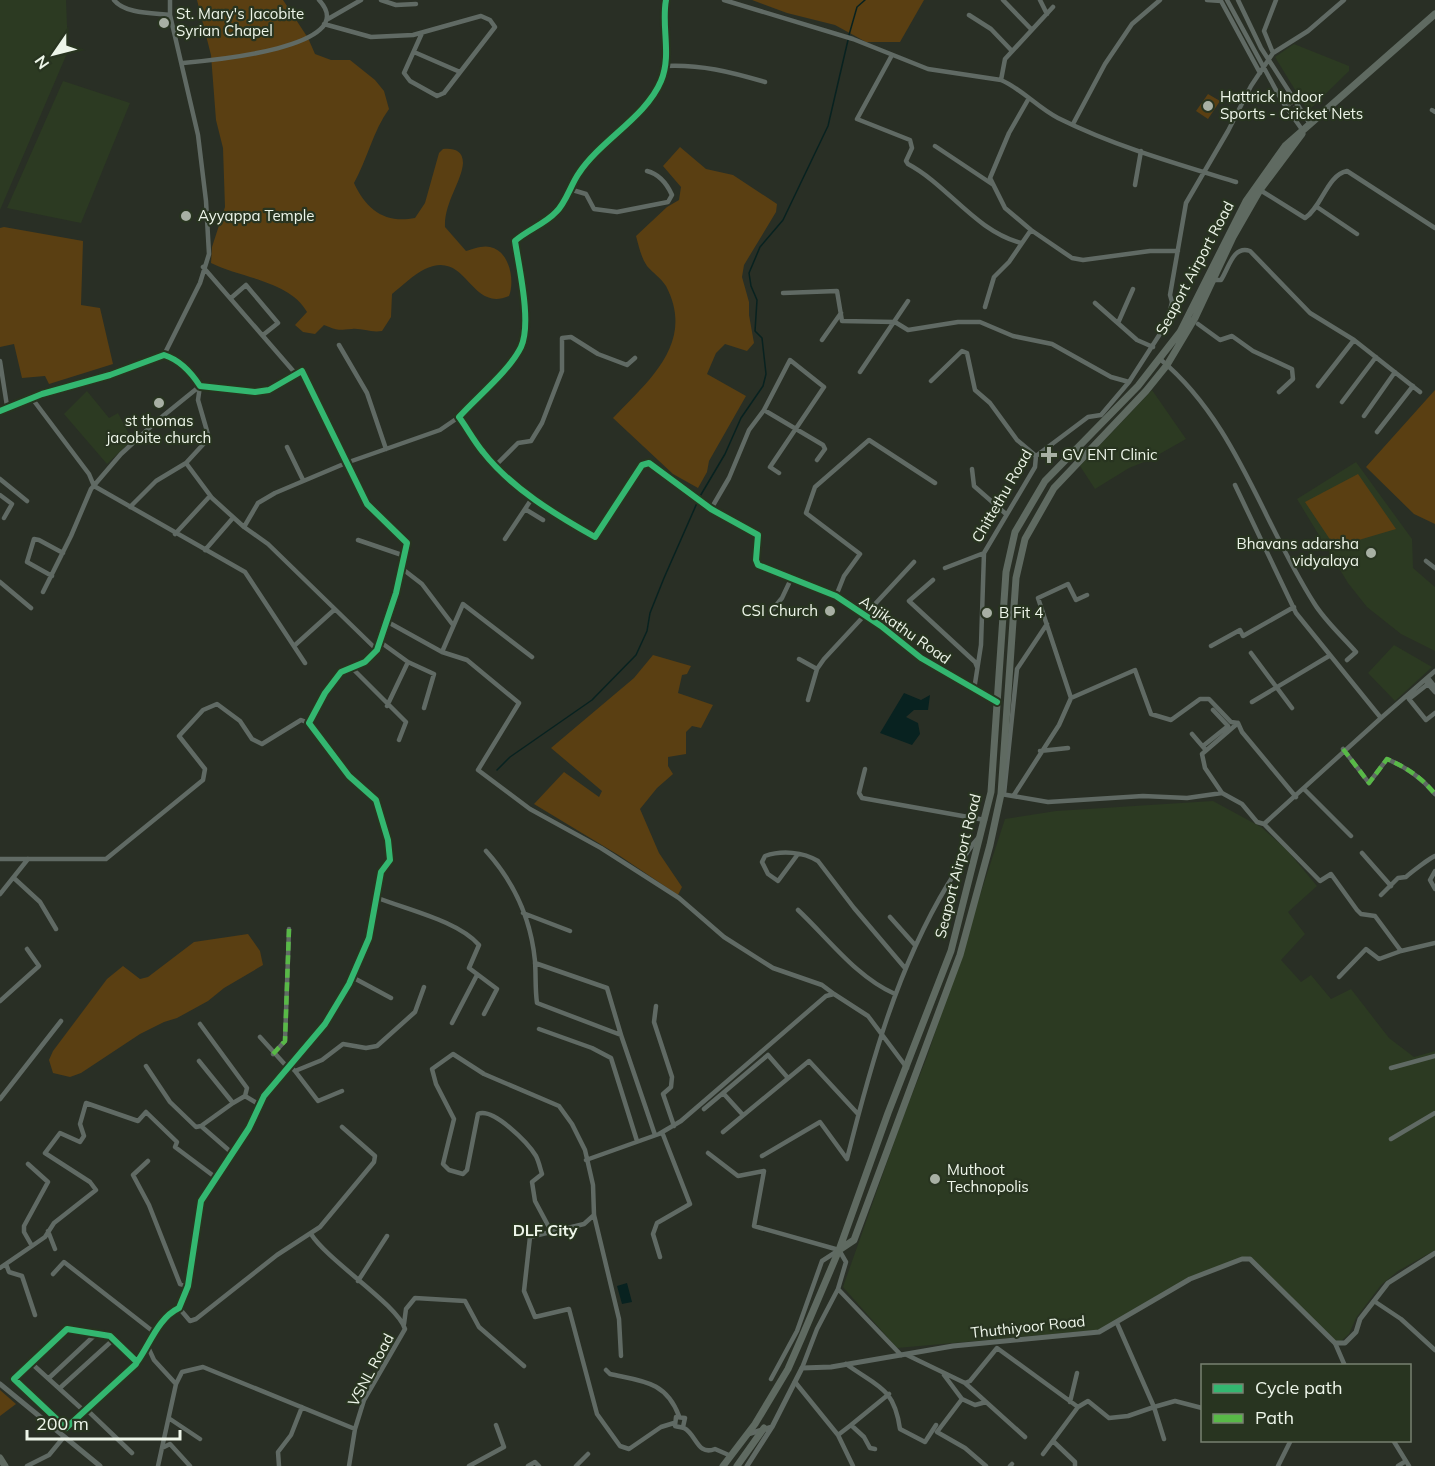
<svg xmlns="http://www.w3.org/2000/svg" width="1435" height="1466" viewBox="0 0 1435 1466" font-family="Mulish,sans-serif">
<rect width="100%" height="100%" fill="#292f25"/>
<path fill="#2c3a22" d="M0,0H66L68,51L0,210Z
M1294,44L1349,66V71L1308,111L1275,57Z
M63,81L130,103L81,223L7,208Z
M1152,390L1186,439L1149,460L1129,468L1095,489L1080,466Z
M87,391L109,418L118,413L132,440L107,464L64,414Z
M1356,462L1412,539L1413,568L1435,587V651L1401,634L1367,607L1348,583L1297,499Z
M1394,645L1432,667L1395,701L1368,673Z
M1213,801L1261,827L1286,849L1317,886L1288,912L1305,934L1281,960L1301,982L1311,975L1331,999L1351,989L1389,1038L1414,1057L1435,1051V1250L1398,1271L1381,1285L1356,1318L1349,1334L1341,1341H1335L1249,1256L1186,1279L1098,1330L897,1348L843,1287L903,1117L927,1057L1005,819L1056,811Z"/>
<path fill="#5a3f12" d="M197,0H283L308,38L315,54L331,60H350L375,80L384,91L389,109C373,131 367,160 354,183C366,210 386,224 415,218L425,203L439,153L443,149C453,148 463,150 463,163C462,181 444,203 445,227L466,251C472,249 483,245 490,247C510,251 515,281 509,296C469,313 468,249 425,269C414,274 402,286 392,294L391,317L382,331C371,333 362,328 352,329C337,330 339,331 324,325L315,334L303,332L295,325L307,312C290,281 241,278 211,263L212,247L225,207L223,148L216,120L211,55Z
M752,0H924L900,42H866L835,25L787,13Z
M1208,94L1220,101L1208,119L1196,111Z
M680,147L706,169L733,175L777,204L776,212L744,265L742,277L749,302V315L754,343L747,351L725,344L716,353L707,374L746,396L709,461L707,472L698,488L673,474L613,418C648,381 696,343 666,286C661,278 653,273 647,266C641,257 639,247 636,236L667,207L679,200L681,187L663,166Z
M4,227L83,241L81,305L100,308L113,364L49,384L45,376L22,378L14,344L0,347V228Z
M1435,390V524L1414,514L1366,467Z
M1358,474L1396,529L1335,547L1305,502Z
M653,655L691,666L687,674L682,675L678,693L713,705L701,728L692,726L686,732V754L668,757V766L673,774L657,788L640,809L659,853L682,887L678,895L620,856L534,804L564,772L599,797L602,791L551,748L634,678Z
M248,934L260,951L263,965L224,988L208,1001L177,1018L164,1022L140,1034L81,1073L70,1077L53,1073L49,1060L53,1051L107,979L123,966L140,979L148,977L194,942Z
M0,1390L16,1404L0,1416Z"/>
<path fill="#082220" d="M904,693L921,700L930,695L928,710H914L906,717L918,723L920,734L912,745L880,733Z
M627,1283L632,1302L622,1304L617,1286Z"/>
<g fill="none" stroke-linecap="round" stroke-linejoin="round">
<path stroke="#082220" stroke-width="1.5" d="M849,35L857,7L865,0
M699,498L725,454L741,418L763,386L766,374L762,338L755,331L757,300L751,286L749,273L760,247L783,220L828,126L848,40
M497,770L510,757L592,700L636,655L647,631L650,613L664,578L697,503"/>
<path stroke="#464d42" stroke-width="4.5" stroke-dasharray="4.5 2" stroke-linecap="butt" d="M1291,100L1295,106
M1287,103L1290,108"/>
<path stroke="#606a64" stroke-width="4.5" d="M114,0C125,14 154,13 170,15L198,135L206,201L209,254L200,283L164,355
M170,0V15
M381,0L396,5L416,4
M724,0L853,39L928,69L1001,80C1022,89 1038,108 1058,118C1114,146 1177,164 1236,182
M1003,0L1032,30
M1040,0L1047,14
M1207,0L1221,1L1260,73
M1227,0L1282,101L1303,131
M1238,0L1261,48L1310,124
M969,15L991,29L1012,51
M328,19L361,0
M324,24L371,37L413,35L481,16L490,20L495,27L444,93L437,96L410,81L404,73L422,33
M414,52L460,72
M1273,53L1264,31L1276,0
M892,55L857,119L910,140L912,148L906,161L908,164C949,186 974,230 1021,243
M182,63C205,61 364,48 319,0
M664,66C700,64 731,72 765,82
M1001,80L1005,59L1053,7
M1029,98L1009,133L990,178L1005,208L1031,230
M1432,110L1435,112
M1073,124L1105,64L1132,24L1160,0
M935,146L992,184
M1135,185L1141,151
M569,189L586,194L594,209L617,212L668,202L672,195C667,184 659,174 647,171
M1260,190L1305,218C1322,207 1327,175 1347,171L1435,228
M1317,207L1357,234
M203,267L295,373
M1211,280H1221C1229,268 1233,245 1250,251L1310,313L1354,340L1420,392
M783,293L837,291L842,321L895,322L908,330L958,322H980L1013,336L1052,344L1111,377L1129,382
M231,298L246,285L278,323L263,335
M1095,303L1137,340L1153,347
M985,307L994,277L1009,262L1031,230L1072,258L1083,260L1150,251H1178
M1118,323L1133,289
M1198,324L1220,340L1232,336L1253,351L1292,369L1293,379L1279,392
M822,340L841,313
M339,345L367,393L386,449
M1160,359C1236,422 1262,522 1314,603C1325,621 1342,636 1356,652L1347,660
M0,361L7,406
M860,372L908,301
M931,381L962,351L967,353L975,390L990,403L1017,440L1036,456
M200,386L198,400L209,438L186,463L212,498L244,527
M1318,386L1354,340
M31,397L89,474L94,486L245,572L305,663
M1342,402L1376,357
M764,410L790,360L824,387L770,467L779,473
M0,411L42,394L110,375L164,355C180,360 191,372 200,386L255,392L269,390L302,371L367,504L407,543L396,593L377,650L365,662L341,672L325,693L309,723L349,776L376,800L388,840L390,860L381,872L369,938L349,984L325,1024L264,1096L249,1128L201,1201L188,1286L179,1308C158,1318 150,1344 137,1362L136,1364L66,1428L14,1379L67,1329L110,1336L137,1362
M1364,416L1395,372
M1377,432L1413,386
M287,447L303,480
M495,466L518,443L531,441L542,423L562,371V338L571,337L598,354L627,365L635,358
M972,469L974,486L1006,514
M0,479L27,501
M1235,485L1296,613L1381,718L1435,671
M0,495L12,504L4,518
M130,507L156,481L186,463
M525,509L543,520
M711,509L729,478L749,430L764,410L823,445L825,449L817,460
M175,534L210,496
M505,539L533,497
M358,540L402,555
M205,550L232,519
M1426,561L1435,568
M400,567L422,584L453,625
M945,568L984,553
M52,576L27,562L34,539L39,540L63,553
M933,580L909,601L975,662L977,667
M0,582L31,608
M43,592L71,536L91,489L121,454L158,420L200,386
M836,596L844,576L860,554L806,513L815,487L869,440L935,483
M773,609L782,598L791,579
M386,621L442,652L467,660L519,703L478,770L530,809L601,848L679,898L724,937L773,968L822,985L834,994
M379,641L408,662L434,674L424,708
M294,646L334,610
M1211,646L1240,630L1243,636L1294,607
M377,650L268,544L244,527L258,503L275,493L346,463L440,430L459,417
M442,652L463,604L532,657
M1251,653L1292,708
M799,659L817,669
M352,668L406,722L399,740
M1428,678L1435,687
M1427,683L1435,692
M1428,684L1409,699L1426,720L1435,713
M974,690L981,645L984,553L1035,467L1036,456L1088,417L1101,415L1129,382L1167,323L1172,302L1170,295L1186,203L1228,131L1251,86L1273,53L1308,31L1344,0
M1071,698L1038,598L1068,584L1076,600L1087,595
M808,700L817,669L824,659L914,562
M1252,702L1329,656
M387,706L408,662
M1192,734L1204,748
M1203,746L1228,726L1213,710
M1343,749L1369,783L1387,759C1406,767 1422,778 1435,794
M1040,751L1068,748
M865,769L859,793L862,798L985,820
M1304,789L1351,836
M1222,793L1205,768L1202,754L1238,723
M1001,794L1048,802L1143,796L1187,798L1222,793L1242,804L1257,822L1264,824L1381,718
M1004,794L1017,669L1047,624
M1014,795L1059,725L1071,698L1135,670L1151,714L1171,720L1200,699H1209L1231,722L1238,723L1242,732L1296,797
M1264,824L1320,881L1331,874L1357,910L1361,914L1375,916L1401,951L1435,943
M486,851C514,882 531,919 535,961C536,975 535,989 537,1003L621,1035L655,1135
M1362,853L1391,886
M798,854L778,881L768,874L762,862L765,856C782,850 803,852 818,861L854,908L905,968
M0,859H106L203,780L205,769L179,736L203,710L217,704L240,721L252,739L262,744L301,720L309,723
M1435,871L1430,880L1435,889
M15,879L40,902L56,929
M0,894L28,859
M1381,895L1398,878L1406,877C1409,874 1431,857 1435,856
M378,898C408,910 458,921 479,945L469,968L497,989L484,1014
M798,910C828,938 856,977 895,994
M523,913L570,931
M890,917L915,945
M535,963L607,988L621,1035
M352,977L391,998
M1339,977L1366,949L1379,959L1401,951
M0,1001L39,966L27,949
M656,1006L654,1022L672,1077L671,1087L663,1094L674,1126
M452,1023L477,975
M200,1024L247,1088L245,1096
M539,1029L592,1048L611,1058L637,1141
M260,1037L289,1069
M273,1054L285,1041L289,929
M199,1061L233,1103L245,1096L260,1105
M146,1066L170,1102L196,1127L201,1126L232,1153
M290,1066L295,1071L322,1060L343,1044L366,1048L377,1046L415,1012L424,987
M1391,1068L1435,1056
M295,1071L318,1101L342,1091
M723,1093L768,1055L788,1078
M0,1099L61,1021
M704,1109L723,1093L743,1115
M201,1126L233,1103
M723,1132L809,1061L858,1114
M1391,1139L1435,1113
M708,1153L738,1176L764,1171L754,1226L839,1250
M762,1156L820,1122L847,1159C871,1064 897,968 948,884C958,869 966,851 978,838
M586,1160L659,1134L681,1121L826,996L834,994L868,1016L907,1068
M148,1161L133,1175L149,1205L180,1284L188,1286
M594,1215L584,1224L530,1237L524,1291L535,1317L569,1309L597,1414L620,1446L629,1449L661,1427L674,1423
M48,1231L55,1249
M551,1231L535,1201L532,1182L542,1174C540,1168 539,1162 536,1156C528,1143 493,1107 478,1114L467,1170L463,1174L449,1170L443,1164L454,1119L436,1084L432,1069L453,1054L484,1074L559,1106L572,1124L585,1150L593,1185L594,1215L619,1319L621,1356
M32,1246L45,1237L54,1223L96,1190L90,1182L45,1153L60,1133L80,1142L84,1136L80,1124L86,1103L138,1121L146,1112L177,1142L175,1147L215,1177
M660,1257L653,1234L657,1223L690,1204L662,1132
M6,1264L9,1272L22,1276L35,1315
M0,1268L32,1246L24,1232V1226L48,1182L28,1164
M53,1274L64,1262L155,1333
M358,1281L387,1236
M1374,1301L1401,1319L1435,1350
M179,1308L190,1321L196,1319L277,1255L320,1227L374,1162L375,1156L342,1127
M404,1324L406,1309L415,1298L465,1301L479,1327L524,1366
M1335,1343L1345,1366
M148,1347L154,1360L176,1384L158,1466
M907,1355L965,1383L970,1381L997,1348L1078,1407L1088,1401L1109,1418L1128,1416L1154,1407L1117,1323
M30,1362L83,1410
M846,1364C878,1387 894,1387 900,1429L925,1442L936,1425
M802,1368L817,1329L838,1289L901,1355
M606,1370L610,1374C642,1381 666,1381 679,1416
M944,1375L962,1399L937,1432L965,1448L986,1466
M49,1378L96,1334
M771,1379L797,1331L822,1261L839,1250L846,1262L838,1289
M795,1382L838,1435L853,1466
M965,1383L1025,1437
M176,1384L182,1372L203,1367L355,1429L364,1400L405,1329C398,1305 328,1261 311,1234
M61,1387L114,1339
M962,1399L975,1405L986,1402
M1070,1402L1077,1373
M86,1409L132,1453
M170,1419L200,1439
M851,1425L889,1394
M683,1427L685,1418L676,1417L675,1426C678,1427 681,1427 684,1428C697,1435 697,1456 715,1449L731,1456
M838,1435L851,1425L864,1437L870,1448L875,1449
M1164,1439L1154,1407L1175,1401L1202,1408
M1393,1440L1409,1466
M1053,1441L1075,1462V1466
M162,1448L170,1444L190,1466
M1043,1454L1078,1407
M27,1466L49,1455L63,1438
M279,1466L278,1452L291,1435L302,1407
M349,1466L355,1429
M469,1466L504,1447L496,1425
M528,1466L535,1462L539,1466
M576,1466L588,1454
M1010,1466L1012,1464
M1278,1466L1291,1440
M1398,1466L1406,1461"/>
<path stroke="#606a64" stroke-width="5" d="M666,0C661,26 672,55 661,81C646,117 601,140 579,173C571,184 566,203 556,212C545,224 527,230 515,241C519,268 532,323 521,347C510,370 477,397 459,417C467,428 474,441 483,452C511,488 556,515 595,537L642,465L649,463L711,509L758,535L756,560L758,565L836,596L881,626L921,658L997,702
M0,1384L100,1466
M748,1434L772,1427L802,1368L831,1367L953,1346L1099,1332L1190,1279L1242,1259H1250L1335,1343H1345L1356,1332L1360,1319L1388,1283L1435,1253
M747,1466L772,1427"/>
<path stroke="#5f6a61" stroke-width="7" d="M839,1250L854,1240L960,955L990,845L1001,794L1016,578L1025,539L1054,488L1146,391L1167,365L1195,318L1233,237L1260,190L1302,134
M0,1458L5,1466
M723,1466L755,1424L788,1369L802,1337L839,1250L888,1113L951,951L991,792L1006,572L1015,532L1045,481L1138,386L1180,332L1246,201L1285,146L1435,14
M737,1466L764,1428"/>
<path stroke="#58b947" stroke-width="4.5" stroke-dasharray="9 4.5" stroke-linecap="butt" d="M1343,749L1369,783L1387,759C1406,767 1422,778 1435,794
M273,1054L285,1041L289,929"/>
<g stroke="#283420" stroke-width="10">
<path id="cycleway" d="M666,0C661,26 672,55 661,81C646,117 601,140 579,173C571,184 566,203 556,212C545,224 527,230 515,241C519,268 532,323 521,347C510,370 477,397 459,417C467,428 474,441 483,452C511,488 556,515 595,537L642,465L649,463L711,509L758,535L756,560L758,565L836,596L881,626L921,658L997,702
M0,411L42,394L110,375L164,355C180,360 191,372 200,386L255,392L269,390L302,371L367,504L407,543L396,593L377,650L365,662L341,672L325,693L309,723L349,776L376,800L388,840L390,860L381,872L369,938L349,984L325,1024L264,1096L249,1128L201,1201L188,1286L179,1308C158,1318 150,1344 137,1362L136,1364L66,1428L14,1379L67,1329L110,1336L137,1362"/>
</g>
<use href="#cycleway" stroke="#33b770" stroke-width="6"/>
</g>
<g fill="#a8b0a4" stroke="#283420" stroke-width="2">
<circle cx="164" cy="23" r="6"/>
<circle cx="1208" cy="106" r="6"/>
<circle cx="186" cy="216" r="6"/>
<circle cx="159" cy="403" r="6"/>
<path d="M1046 446h6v6h6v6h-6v6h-6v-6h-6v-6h6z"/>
<circle cx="1371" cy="553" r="6"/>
<circle cx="830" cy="611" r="6"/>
<circle cx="987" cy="613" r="6"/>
<circle cx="935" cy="1179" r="6"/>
</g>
<g text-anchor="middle" stroke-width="4.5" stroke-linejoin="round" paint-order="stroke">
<g font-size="15" fill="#edf5e9" stroke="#283420" text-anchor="start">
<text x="176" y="19">St. Mary's Jacobite<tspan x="176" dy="17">Syrian Chapel</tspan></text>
<text x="1220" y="102">Hattrick Indoor<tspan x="1220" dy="17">Sports - Cricket Nets</tspan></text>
<text x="198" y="221">Ayyappa Temple</text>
<text x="159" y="426" text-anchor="middle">st thomas<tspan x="159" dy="17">jacobite church</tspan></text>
<text x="1062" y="460">GV ENT Clinic</text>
<text x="1359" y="549" text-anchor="end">Bhavans adarsha<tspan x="1359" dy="17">vidyalaya</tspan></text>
<text x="818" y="616" text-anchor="end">CSI Church</text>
<text x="999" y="618">B Fit 4</text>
<text x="947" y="1175">Muthoot<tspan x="947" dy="17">Technopolis</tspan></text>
</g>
<g font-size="15" fill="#edf5e9" stroke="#283420">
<text transform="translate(1195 268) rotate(-62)" y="5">Seaport Airport Road</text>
<text transform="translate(1002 496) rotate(-60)" y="5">Chittethu Road</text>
<text transform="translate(905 630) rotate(35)" y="5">Anjikathu Road</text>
<text transform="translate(958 866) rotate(-76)" y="5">Seaport Airport Road</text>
<text transform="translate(1028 1327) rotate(-6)" y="5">Thuthiyoor Road</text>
<text transform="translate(371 1370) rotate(-62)" y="5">VSNL Road</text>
</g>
<g font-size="16" font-weight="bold" fill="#edf5e9" stroke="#283420">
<text x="545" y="1236">DLF City</text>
</g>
</g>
<rect x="1201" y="1364" width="210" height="78" fill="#283420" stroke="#778170" stroke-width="1.5"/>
<rect x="1213" y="1384" width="30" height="9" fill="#33b770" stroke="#778170" stroke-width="1.5"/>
<text x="1255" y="1394" font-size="18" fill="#edf5e9">Cycle path</text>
<rect x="1213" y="1414" width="30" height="9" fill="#58b947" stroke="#778170" stroke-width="1.5"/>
<text x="1255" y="1424" font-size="18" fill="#edf5e9">Path</text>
<g transform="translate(54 54) rotate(235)" stroke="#283420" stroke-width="4.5" paint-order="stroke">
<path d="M0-4.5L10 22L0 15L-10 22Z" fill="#edf5e9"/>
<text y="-9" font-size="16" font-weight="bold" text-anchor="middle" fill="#edf5e9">N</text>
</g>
<path d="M27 1430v9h153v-9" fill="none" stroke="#edf5e9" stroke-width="3"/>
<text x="36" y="1430" font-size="18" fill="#edf5e9" stroke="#283420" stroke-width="4.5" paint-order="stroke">200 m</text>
</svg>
